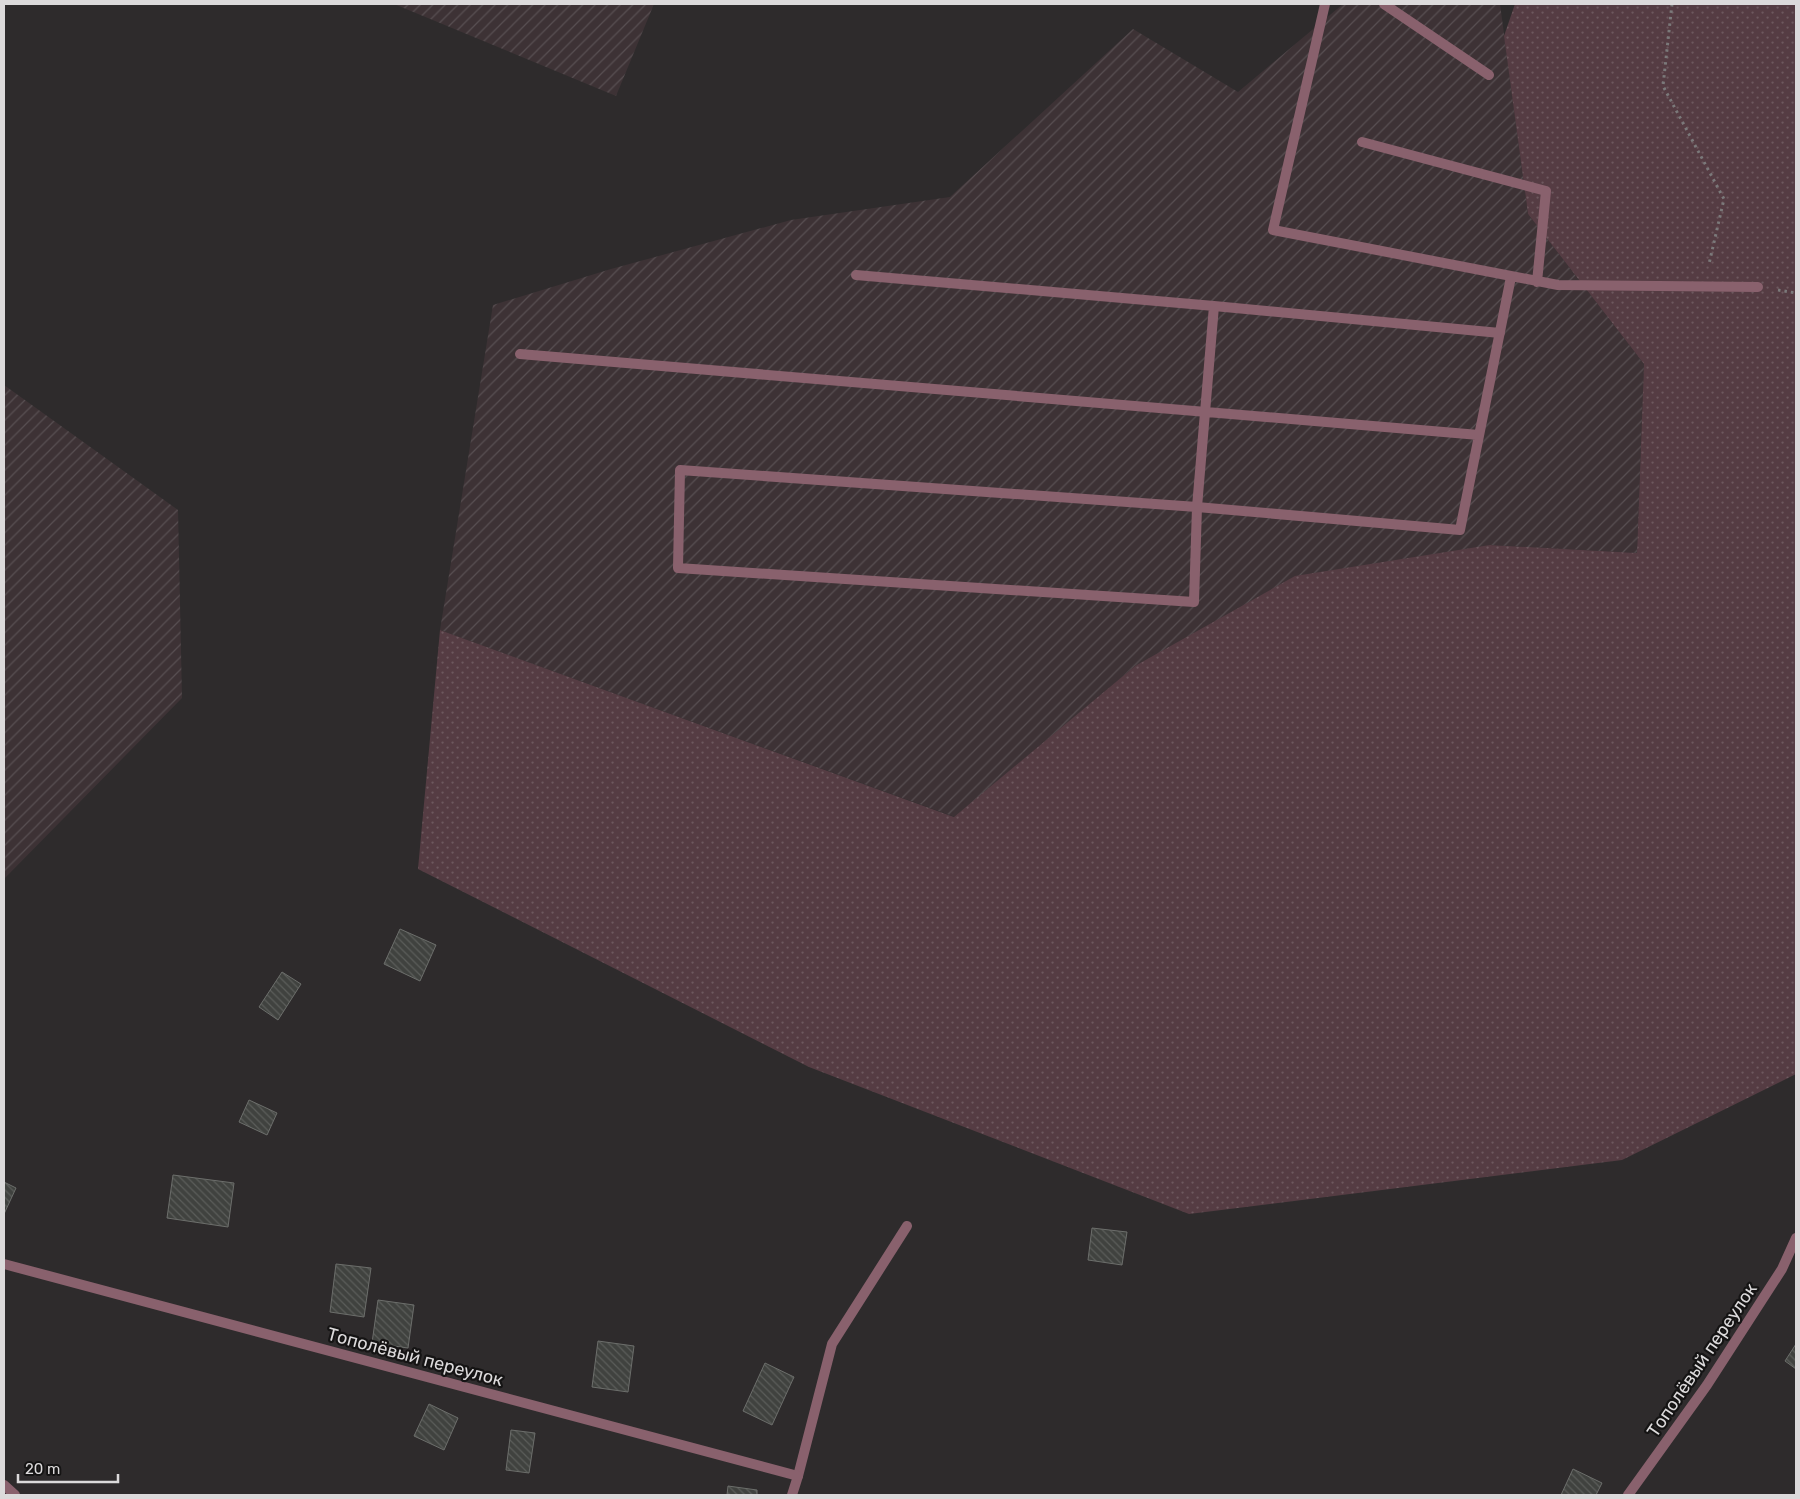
<svg xmlns="http://www.w3.org/2000/svg" width="1800" height="1499" viewBox="0 0 1800 1499" font-family="Rubik,sans-serif">
<defs>
<pattern id="industrial-furrows" width="10" height="10" patternUnits="userSpaceOnUse" patternTransform="scale(1.25)"><rect width="10" height="10" fill="#3d3235"/><path d="M-1 1l2-2M0 10L10 0M9 11l2-2" fill="none" stroke="#584f52"/></pattern>
<pattern id="grass-dots" width="8" height="8" patternUnits="userSpaceOnUse" patternTransform="scale(1.25)"><rect width="8" height="8" fill="#553c43"/><path d="M2 2h.1M6 6h.1" fill="none" stroke="#6d585e" stroke-width="1.8" stroke-linecap="round"/></pattern>
<pattern id="building-back-hatch" width="6" height="6" patternUnits="userSpaceOnUse" patternTransform="scale(1.25)"><rect width="6" height="6" fill="#40423f"/><path d="M-1 5l2 2M0 0l6 6M5-1l2 2" fill="none" stroke="#5b5d5a"/></pattern>
</defs>
<rect width="100%" height="100%" fill="#2e2b2c"/>
<path fill="url(#industrial-furrows)" d="M394,4H654L616,96Z
M1343,4H1500L1528,214L1644,364L1637,553L1490,545L1135,666L955,817L440,630L493,305L611,269L791,220L950,197L1133,29L1238,92Z
M4,385L178,510L182,698L4,879Z"/>
<path fill="url(#grass-dots)" d="M1515,4H1796V1074L1622,1160L1189,1214L809,1067L418,869L440,630L954,817L1135,666L1295,576L1490,545L1637,553L1644,364L1528,214L1504,36Z"/>
<path fill="url(#building-back-hatch)" stroke="#6c6e6b" d="M400,929L436,945L420,981L384,964Z
M282,972L301,984L278,1020L259,1007Z
M249,1100L277,1113L267,1135L239,1122Z
M173,1175L234,1183L228,1227L167,1218Z
M4,1182L16,1188L4,1214Z
M1092,1228L1127,1232L1122,1265L1088,1260Z
M336,1264L371,1268L364,1317L330,1312Z
M378,1300L414,1305L408,1348L372,1343Z
M598,1341L634,1346L628,1392L592,1387Z
M1796,1344V1369L1785,1361Z
M765,1363L794,1377L772,1425L743,1411Z
M429,1404L458,1418L444,1450L414,1436Z
M511,1430L535,1433L529,1473L506,1470Z
M1573,1469L1602,1483L1596,1495H1561Z
M728,1486L757,1490V1495H727Z"/>
<g fill="none" stroke-linecap="round" stroke-linejoin="round">
<path stroke="#7b797a" stroke-width="3" stroke-dasharray="2.5 4" stroke-linecap="butt" d="M1672,4L1663,86L1724,199L1709,264
M1778,290L1796,293"/>
<path stroke="#89616d" stroke-width="10" d="M1325,4L1273,230L1558,285L1758,287
M1384,4L1489,75
M1362,142L1546,191L1537,282
M856,275L1214,306L1197,507L1194,602L678,568L680,470L1197,507L1460,530L1511,277
M1214,306L1500,333
M520,354L1479,435
M798,1476L832,1344L907,1226"/>
<path stroke="#89616d" stroke-width="10" d="M4,1264L798,1476L792,1495
M4,1485L15,1495
M1628,1495L1707,1385L1782,1269L1796,1238"/>
</g>
<g text-anchor="middle" stroke-width="4.5" stroke-linejoin="round" paint-order="stroke">
<g font-size="18" fill="#dcdadb" stroke="#151414">
<text transform="translate(415 1357) rotate(15)" y="6">Тополёвый переулок</text>
<text transform="translate(1702 1360) rotate(-56)" y="6">Тополёвый переулок</text>
</g>
</g>
<rect width="1800" height="1499" fill="none" stroke="#dcdadb" stroke-width="10"/>
<path d="M18 1474v8h100v-8" fill="none" stroke="#dcdadb" stroke-width="2.5"/>
<text x="25" y="1474" font-size="15" fill="#dcdadb" stroke="#151414" stroke-width="4" paint-order="stroke">20 m</text>
</svg>
